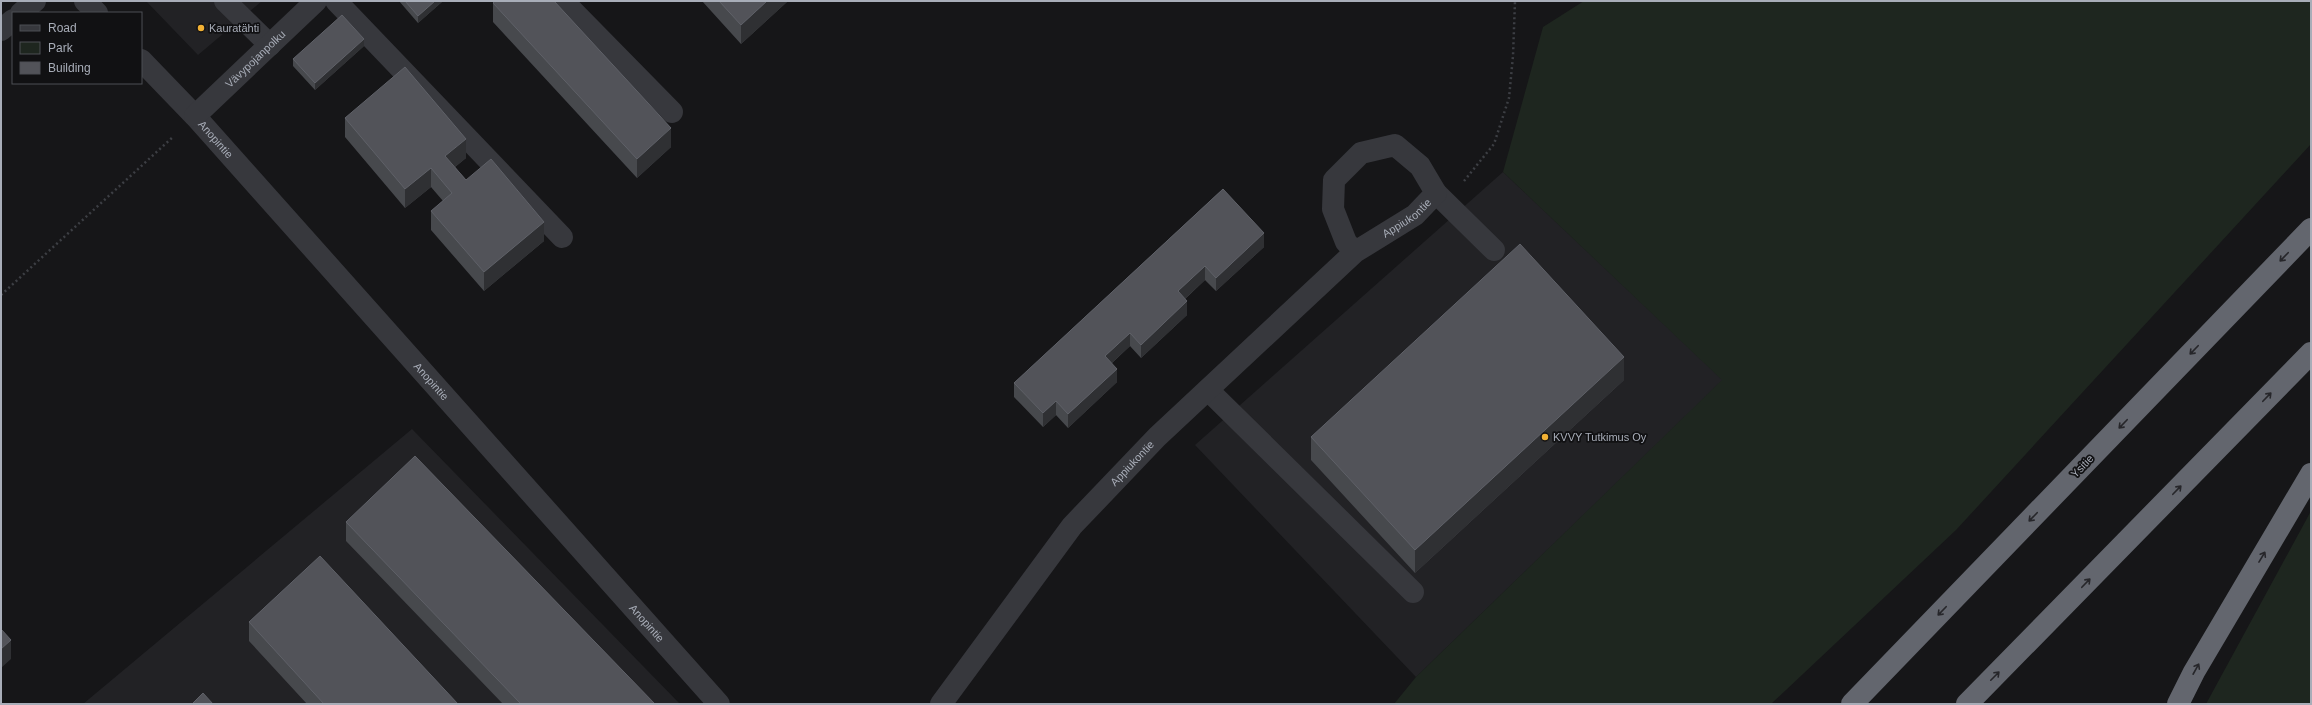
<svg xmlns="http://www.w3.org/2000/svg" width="2312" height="705" viewBox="0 0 2312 705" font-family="Helvetica,sans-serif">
<rect width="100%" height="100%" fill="#161618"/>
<path fill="#222225" d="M146,1H262L198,55Z
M1503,172L1723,380L1416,677L1195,445Z
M412,429L680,704H83Z"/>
<path fill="#1e261f" d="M1584,1H2311V144L1956,530L1771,704H1394L1416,677L1722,380L1503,172L1543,27Z
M2311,511V704H2206Z"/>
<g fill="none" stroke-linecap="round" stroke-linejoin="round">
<path stroke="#3d3f44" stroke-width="2.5" stroke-dasharray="2 3" stroke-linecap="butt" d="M1464,181L1494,144L1509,98L1513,56L1515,1
M1,295L174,136"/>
<g stroke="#37383d" stroke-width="22">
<path d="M85,1L97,13"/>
<path d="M225,1L270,45"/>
<path d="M336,1L562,237"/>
<path d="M563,1L672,112"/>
<path d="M21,13L35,1"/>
<path d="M1,30L13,20"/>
<path id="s1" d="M141,60L195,116L719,704"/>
<path id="s2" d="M195,116L316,1"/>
<path d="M1436,193L1494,250"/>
<path d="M1208,390L1413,592"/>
<path id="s3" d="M941,704L1072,526L1157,437L1355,252L1415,215L1436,193L1420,166L1395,145L1361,153L1334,180L1333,209L1346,242L1355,252"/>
</g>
<path stroke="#63666e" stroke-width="22" d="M1852,704L2311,229
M1967,704L2311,353
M2178,704L2194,672L2311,474"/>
</g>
<path fill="#47494d" d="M399,1H443L418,23Z
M702,1H788L741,44Z
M493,3L671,147L637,178L493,22Z
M364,46L315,90L293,66V59Z
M345,118L466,158L455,167L466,180L544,241L484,291L431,230V211L443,201L431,187L405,208L345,137Z
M1223,189L1264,247L1216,291L1205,280L1185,299L1187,315L1141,358L1130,346L1112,363L1117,382L1068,428L1056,415L1043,427L1014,397V383Z
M1624,380L1415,573L1311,460V437Z
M346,522L655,704H503L346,541Z
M249,622L458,704H307L249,641Z"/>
<path fill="#2f3033" d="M435,1H443L418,23V16Z
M767,1H788L741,44V25Z
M364,39V46L315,90V83Z
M671,128V147L637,178V159Z
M466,139V158L445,175V156Z
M431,168V187L405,208V189Z
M544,222V241L484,291V272Z
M1264,233V247L1216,291V278Z
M1205,266V280L1178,305V291Z
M1187,301V315L1141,358V345Z
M1130,333V346L1105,369V356Z
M1624,357V380L1415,573V550Z
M1117,369V382L1068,428V414Z
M1056,401V415L1043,427V413Z
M11,640V659L1,668V649Z"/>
<path fill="#525359" stroke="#5f6168" d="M405,1H435L418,16Z
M495,1H554L671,128L637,159L493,3Z
M719,1H767L741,25Z
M342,15L364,39L315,83L293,59Z
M405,67L466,139L445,156L466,180L491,159L544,222L484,272L431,211L452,193L431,168L405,189L345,118Z
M1223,189L1264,233L1216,278L1205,266L1178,291L1187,301L1141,345L1130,333L1105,356L1117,369L1068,414L1056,401L1043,413L1014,383Z
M1520,244L1624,357L1415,550L1311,437Z
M415,456L655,704H521L346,522Z
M320,556L458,704H324L249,622Z
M1,629L11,640L1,649Z
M203,693L213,704H192Z"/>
<defs><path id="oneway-shaft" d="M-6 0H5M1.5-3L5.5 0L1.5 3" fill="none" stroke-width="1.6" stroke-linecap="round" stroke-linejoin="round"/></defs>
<g stroke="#26262a">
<use href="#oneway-shaft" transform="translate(2284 257) rotate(134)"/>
<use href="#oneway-shaft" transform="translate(2194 350) rotate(134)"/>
<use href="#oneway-shaft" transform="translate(2267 397) rotate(-46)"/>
<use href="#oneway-shaft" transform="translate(2123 424) rotate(134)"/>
<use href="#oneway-shaft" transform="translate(2177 490) rotate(-46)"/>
<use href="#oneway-shaft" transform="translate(2033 517) rotate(134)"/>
<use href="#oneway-shaft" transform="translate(2262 557) rotate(-59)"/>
<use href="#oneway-shaft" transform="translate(2086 583) rotate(-46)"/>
<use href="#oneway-shaft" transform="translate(1942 611) rotate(134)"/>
<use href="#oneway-shaft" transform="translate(2196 669) rotate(-61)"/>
<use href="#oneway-shaft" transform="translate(1995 676) rotate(-45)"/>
</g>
<g fill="#f2b134" stroke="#111113" stroke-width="1.5">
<circle cx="201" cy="28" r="4"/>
<circle cx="1545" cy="437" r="4"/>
</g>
<g text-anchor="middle" stroke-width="3.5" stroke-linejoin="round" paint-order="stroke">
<g font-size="11" fill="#a8adb8" stroke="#111113" text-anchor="start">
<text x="209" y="32">Kauratähti</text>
<text x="1553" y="441">KVVY Tutkimus Oy</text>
</g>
<g font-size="11" fill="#a8adb8" stroke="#111113">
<text dy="4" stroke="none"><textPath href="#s2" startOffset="83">Vävypojanpolku</textPath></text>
<text dy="4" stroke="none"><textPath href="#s1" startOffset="109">Anopintie</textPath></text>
<text dy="4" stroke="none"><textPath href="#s3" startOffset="677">Appiukontie</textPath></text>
<text dy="4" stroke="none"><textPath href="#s1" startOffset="433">Anopintie</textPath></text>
<text dy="4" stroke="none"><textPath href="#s3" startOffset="308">Appiukontie</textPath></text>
<text transform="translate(2082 466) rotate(-46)" y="4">Ysitie</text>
<text dy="4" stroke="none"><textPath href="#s1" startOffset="757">Anopintie</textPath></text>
</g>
</g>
<rect width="2312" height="705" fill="none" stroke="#a8adb8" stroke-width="4"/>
<rect x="12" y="12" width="130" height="72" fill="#111113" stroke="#4d4f55"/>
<rect x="20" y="25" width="20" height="6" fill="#37383d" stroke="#4d4f55"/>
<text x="48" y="32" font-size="12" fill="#a8adb8">Road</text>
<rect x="20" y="42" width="20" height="12" fill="#1e261f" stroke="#4d4f55"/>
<text x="48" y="52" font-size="12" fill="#a8adb8">Park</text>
<rect x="20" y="62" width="20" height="12" fill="#525359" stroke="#4d4f55"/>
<text x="48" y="72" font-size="12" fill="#a8adb8">Building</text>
</svg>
